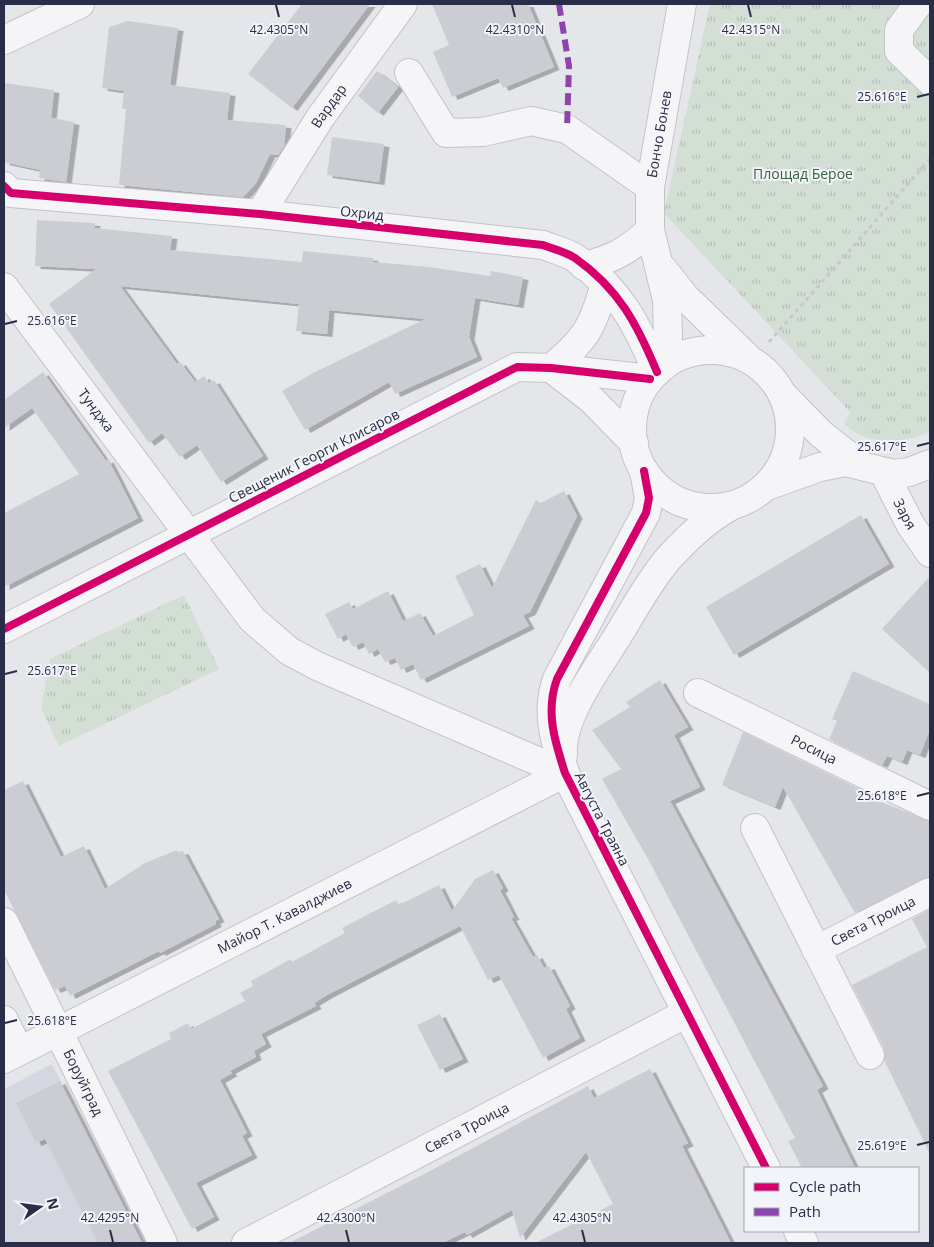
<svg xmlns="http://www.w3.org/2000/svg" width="934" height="1247" viewBox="0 0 934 1247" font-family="'Open Sans',sans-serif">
<defs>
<pattern id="grass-tufts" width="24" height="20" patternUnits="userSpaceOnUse" patternTransform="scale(1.25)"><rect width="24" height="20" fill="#d3ded5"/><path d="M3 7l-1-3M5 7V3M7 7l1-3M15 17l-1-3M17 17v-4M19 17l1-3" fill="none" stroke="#b5bfb8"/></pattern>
<filter id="shadow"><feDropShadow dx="5.5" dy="3" stdDeviation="0" flood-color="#0004"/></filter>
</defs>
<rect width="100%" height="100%" fill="#e5e6ea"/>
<path fill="#d5d7e0" d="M52,1064L142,1243H4V1089Z"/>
<path fill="url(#grass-tufts)" d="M710,4H930V431C912,442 884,443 864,437C857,435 850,428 844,424L850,412L664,213Z
M184,595L219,669L59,746L41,708L50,659Z"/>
<path fill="#cccdd3" filter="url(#shadow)" d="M302,4H370L292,108L248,74Z
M432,4H528L554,67L503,88L498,78L452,97L433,52L449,45Z
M128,21L178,28L170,85L230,93L227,120L286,125L284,146L278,155L270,154L256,183L243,197L119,185L126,109H122L124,91L102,88L109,27Z
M377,71L398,87L378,113L358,96Z
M4,83L54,90L51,118L74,122L66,182L39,178L40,170L4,162Z
M332,137L384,144L379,182L327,175Z
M37,220L95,223V228L172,236L170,250L302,262L303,251L373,258V262L429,267L490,276L491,271L523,277L518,305L475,298L469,337L477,357L395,394L389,382L305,430L282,391L315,372L425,319L329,310L327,334L296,331L299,304L120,286L177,364L180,362L195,382L204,376L209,383L214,380L263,456L221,482L197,445L180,457L162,433L149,443L49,304L96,269L35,266Z
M43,372L106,461L108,459L138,518L4,587V513L79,474L32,408L4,428V400Z
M564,491L577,516L530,612L523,615L529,626L421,680L413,664L401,670L395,658L385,662L378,649L369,654L363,642L353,647L346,634L338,639L325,614L349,602L353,609L388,591L403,621L420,613L433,636L474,615L455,576L480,564L492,588L536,500L541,503Z
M861,515L889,564L734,655L706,607Z
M930,576V673L882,629Z
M853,671L930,704V729L920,755L907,750L902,762L887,756L882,765L829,739L837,721L832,719Z
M660,680L688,727L674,735L700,787L670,801L823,1086L817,1090L855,1168H802L788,1141L795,1138L648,859L602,779L621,769L592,730L630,707L626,702Z
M743,732L869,794L868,797L930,821V876L855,913L783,787L775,807L722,785Z
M23,781L61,857L84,846L105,889L145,863L177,850L178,852L183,851L219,919L215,921L216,924L160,953L159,951L70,996L65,986L55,990L4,890V790Z
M493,870L503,888L500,890L514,917L511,918L533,957L537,955L544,968L549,966L570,1006L566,1009L580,1038L543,1058L499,975L488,980L460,926L327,995L314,1003L316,1006L261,1034L266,1044L254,1051L256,1057L230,1071L232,1073L220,1080L247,1133L242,1136L252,1155L196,1183L214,1217L192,1229L108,1071L171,1039L169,1033L188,1023L191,1029L245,1001L240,993L253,986L251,981L291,959L292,962L345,933L342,928L396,900L399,905L439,885L452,911L475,879Z
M930,909V1154L884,1060V1048L852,985L927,947L912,919Z
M440,1014L463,1059L440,1070L417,1025Z
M650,1069L688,1143L682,1146L731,1243H535L613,1204L586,1152L520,1238L512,1210L467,1235L465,1232L442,1243H289L432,1170L588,1086L594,1098Z
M60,1081L142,1243H98L45,1139L36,1143L16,1103Z"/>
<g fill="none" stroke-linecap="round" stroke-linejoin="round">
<g stroke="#c2c3c8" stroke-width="30">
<g id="minor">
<path d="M918,4L899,30V51L930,81"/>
<path d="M4,40L80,4"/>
<path d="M409,73L446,133L483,132L531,121L567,129L650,187"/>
<path d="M4,186L11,193L260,214L543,245C553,249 566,252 575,258C619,289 637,324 657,372"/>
<path id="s1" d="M260,214L320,118L403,4"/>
<path d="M584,266C613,259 628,251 650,230"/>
<path d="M663,269L685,297L747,357"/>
<path id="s2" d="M4,287L252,619L289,651L317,666L565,773"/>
<circle cx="711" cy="429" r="79"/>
<path id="s3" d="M664,366L668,337L667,300L650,230V187L682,4"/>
<path d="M551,368C586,340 593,326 605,284"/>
<path d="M552,369L591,399L634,443"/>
<path d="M782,394L821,434L861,465"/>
<path d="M644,471L649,498L646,513L557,679C545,712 555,742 565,773L766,1168"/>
<path id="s4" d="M884,473L910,524L930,553"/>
<path d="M767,486L820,467L845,462L894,474L909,472L930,464"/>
<path d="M4,629L517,367L551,368L650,379"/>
<path id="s5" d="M698,693L930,806"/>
<path d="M563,755C560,715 602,663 622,629C636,606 650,580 668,559C686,539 707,519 731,506"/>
<path d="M755,828L870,1055"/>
<path id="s6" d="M4,922L163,1243"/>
<path id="s7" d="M816,950L930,892"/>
<path d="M4,1020L19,1051"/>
<path id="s8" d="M4,1059L565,773"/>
<path d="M798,1231L804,1243"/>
<path id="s9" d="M246,1243L687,1013"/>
</g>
</g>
<path stroke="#c6c7cd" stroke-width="3" stroke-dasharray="4 4" stroke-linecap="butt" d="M769,342L930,159"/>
<use href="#minor" stroke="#f5f5f7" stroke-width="28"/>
<path stroke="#8e44ad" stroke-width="6" stroke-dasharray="12 6" stroke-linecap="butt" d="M559,4L569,66L567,129"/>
<g stroke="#f3f4f9" stroke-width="11">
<path id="cycleway" d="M4,186L11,193L260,214L543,245C553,249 566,252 575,258C619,289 637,324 657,372
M644,471L649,498L646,513L557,679C545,712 555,742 565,773L766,1168
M4,629L517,367L551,368L650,379"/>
</g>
<use href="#cycleway" stroke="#d6006c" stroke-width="8"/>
</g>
<path fill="none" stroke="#292d47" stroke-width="2" d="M276,5L279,17M512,5L515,17M748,5L751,17M917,97L929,94M5,324L17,321M917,446L929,443M5,674L17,671M917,796L929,793M5,1023L17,1020M917,1145L929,1142M110,1230L113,1242M346,1230L349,1242M582,1230L585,1242"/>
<g text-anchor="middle" stroke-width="4" stroke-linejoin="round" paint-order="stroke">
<g font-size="14" fill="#292d47" stroke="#f3f4f9">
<text dy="5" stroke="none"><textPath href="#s1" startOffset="128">Вардар</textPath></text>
<text dy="5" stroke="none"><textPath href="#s3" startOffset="235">Бончо Бонев</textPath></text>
<text transform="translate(362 213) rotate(6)" y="5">Охрид</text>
<text dy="5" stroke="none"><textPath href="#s2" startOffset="154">Тунджа</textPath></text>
<text transform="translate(314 456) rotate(-27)" y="5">Свещеник Георги Клисаров</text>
<text dy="5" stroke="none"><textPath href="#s4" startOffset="46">Заря</textPath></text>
<text dy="5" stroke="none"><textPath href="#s5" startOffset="129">Росица</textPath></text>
<text transform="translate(602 819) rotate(63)" y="5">Августа Траяна</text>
<text dy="5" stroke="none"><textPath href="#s8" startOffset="315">Майор Т. Кавалджиев</textPath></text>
<text dy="5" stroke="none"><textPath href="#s7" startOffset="64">Света Троица</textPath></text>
<text dy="5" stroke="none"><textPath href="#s6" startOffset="179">Боруйград</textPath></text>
<text dy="5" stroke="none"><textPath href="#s9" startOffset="249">Света Троица</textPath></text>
</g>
<g font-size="14" fill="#356437" stroke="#f3f4f9">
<text x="803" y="179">Площад Берое</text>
</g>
</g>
<g font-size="12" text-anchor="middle" fill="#292d47" stroke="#f3f4f9" stroke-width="4" stroke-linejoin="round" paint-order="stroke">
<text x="751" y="34">42.4315°N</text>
<text x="279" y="34">42.4305°N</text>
<text x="515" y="34">42.4310°N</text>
<text x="882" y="101">25.616°E</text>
<text x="52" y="325">25.616°E</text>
<text x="882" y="451">25.617°E</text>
<text x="52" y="675">25.617°E</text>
<text x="882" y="800">25.618°E</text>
<text x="52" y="1025">25.618°E</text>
<text x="882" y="1150">25.619°E</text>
<text x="110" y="1222">42.4295°N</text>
<text x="346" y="1222">42.4300°N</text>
<text x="582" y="1222">42.4305°N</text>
</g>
<rect width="934" height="1247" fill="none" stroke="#292d47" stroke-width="10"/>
<rect x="744" y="1167" width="175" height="65" fill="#f3f4f9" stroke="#a2a4b2"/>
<rect x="754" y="1183" width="25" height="8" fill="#d6006c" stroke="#a2a4b2"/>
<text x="789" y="1192" font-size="15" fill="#292d47">Cycle path</text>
<rect x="754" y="1208" width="25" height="8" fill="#8e44ad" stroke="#a2a4b2"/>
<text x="789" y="1217" font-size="15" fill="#292d47">Path</text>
<g transform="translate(40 1207) rotate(76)" stroke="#f3f4f9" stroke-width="4" paint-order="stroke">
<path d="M0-4L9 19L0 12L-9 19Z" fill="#292d47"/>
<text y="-8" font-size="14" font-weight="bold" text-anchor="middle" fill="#292d47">N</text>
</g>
</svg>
